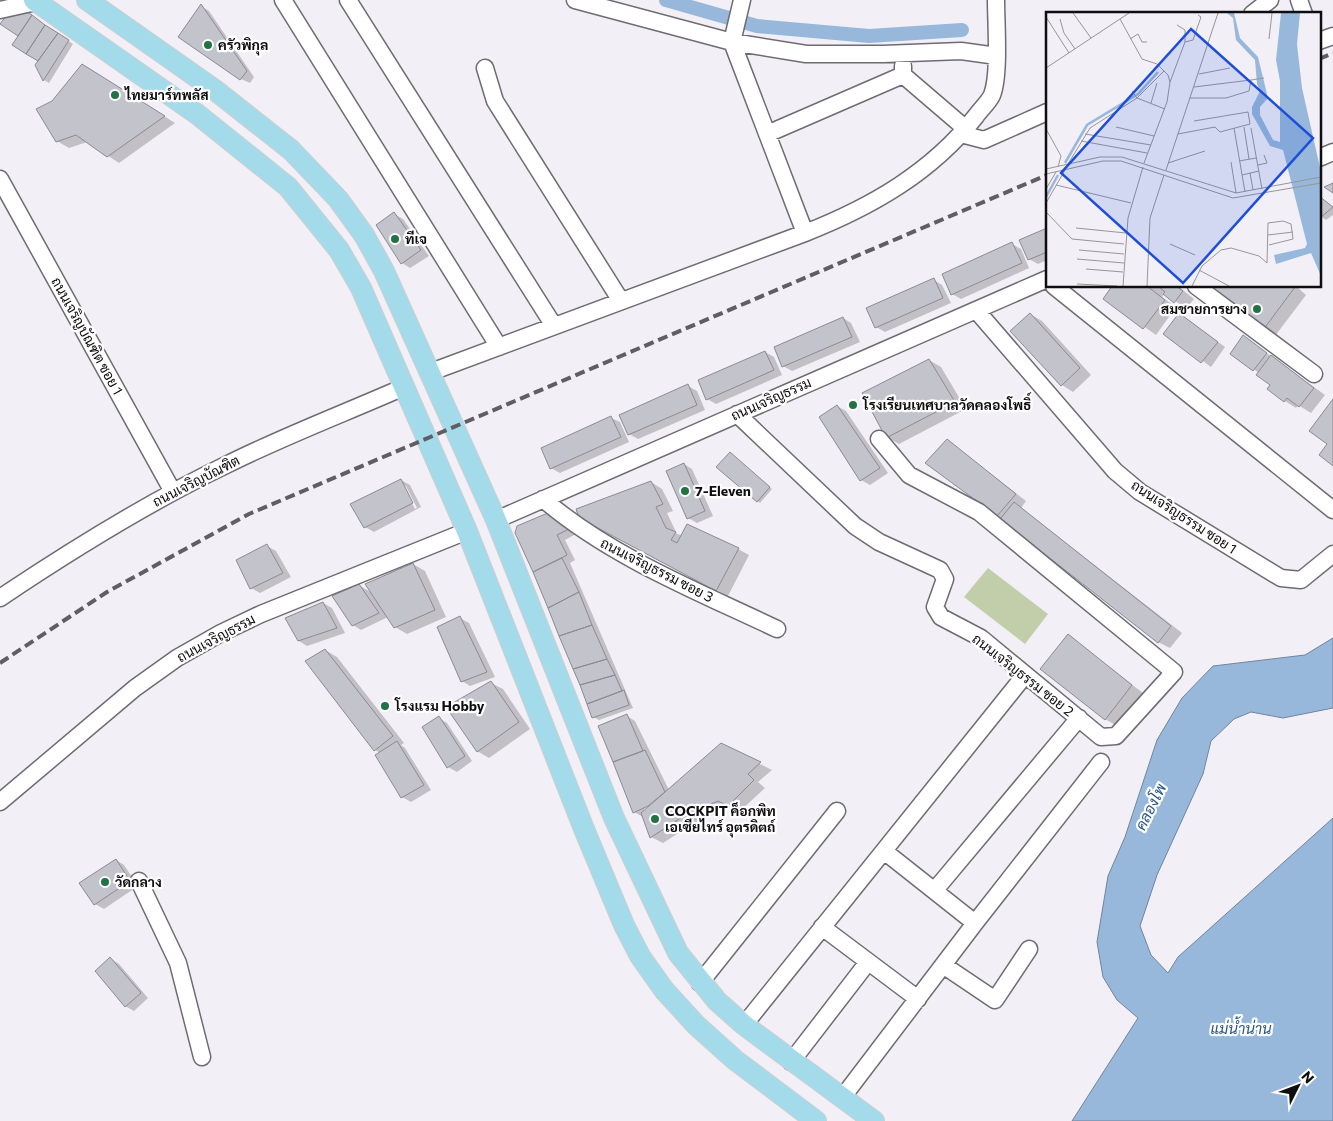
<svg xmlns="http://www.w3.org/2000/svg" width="1333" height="1121" viewBox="0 0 1333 1121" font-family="Commissioner,Sarabun,sans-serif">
<rect width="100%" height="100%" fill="#f3eff7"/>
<path fill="#c2ceaa" d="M988,568L1048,614L1025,644L964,597Z"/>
<path fill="#98b8db" stroke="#6f859e" d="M1333,638V708L1283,718L1251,712L1234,719L1211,741L1203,774L1157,875L1140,926L1151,955L1168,973L1178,957L1333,818V1121H1072L1138,1018L1117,1000L1103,977L1097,942L1108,876L1125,837L1157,740L1182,698L1213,666L1305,655Z"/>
<path fill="#0003" fill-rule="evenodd" d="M201,6L209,11L254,77L250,83L241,79Z
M21,9L73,44L49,83L44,80L37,65L40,61L19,36Z
M94,72L175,123L119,163L87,142L69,148L57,141L53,102Z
M1319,196L1333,207V215L1326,220L1319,215Z
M394,214L403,219L429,256L410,268L402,263Z
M1047,229V260L1038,264L1029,259Z
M1012,244L1021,249L1029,268L961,299L952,294Z
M934,280L942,285L951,303L885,332L876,327Z
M1114,286H1178L1194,299L1186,309L1165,293L1162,297L1176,307L1156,335L1105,299Z
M1207,286H1296L1306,295L1275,336Z
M1030,314L1042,321L1091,375L1073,392L1062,385Z
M1180,314L1225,347L1211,367L1165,333Z
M843,318L851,323L860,342L792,371L783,366Z
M1244,337L1325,395L1311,413L1298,405L1296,408L1285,401L1268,388L1271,384L1259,373L1232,354Z
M765,352L774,357L782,375L716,404L707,399Z
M929,360L941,367L966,409L899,444L887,437Z
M688,386L697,391L705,410L638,439L629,434Z
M837,406L846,411L888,473L870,485L861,480Z
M611,418L620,422L629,442L560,473L551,468Z
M947,440L1026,501L1021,508L1182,633L1170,648L1158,642L997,515Z
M732,455L772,489L760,503L718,467Z
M684,464L692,469L713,516L697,523L688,518Z
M401,480L410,485L421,507L374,532L365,527ZM403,486H406L417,508L415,509Z
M651,482L662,489L673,511L667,513L677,534L738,549L749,555L728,596L593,524Z
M550,514L578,533L565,540L575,560L570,563L633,708L599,720L593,717L517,533L518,527L523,524Z
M267,546L276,551L291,577L260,593L251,588Z
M413,564L425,571L446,617L407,634L395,627L388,617L361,630L353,625L359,585L372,593Z
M323,603L332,608L345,633L307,646L299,641Z
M460,618L469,623L495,677L470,686L462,681Z
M1068,636L1143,693L1117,726L1105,719Z
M325,650L337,657L404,743L401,745L405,748L431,790L411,802L402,797L380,753L375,750Z
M491,683L503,689L530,729L489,758L477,751Z
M627,716L635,721L669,790L721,745L772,770L758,782L765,788L740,811L730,807L694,823L663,843L651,837L643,817L634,812ZM656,798L657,800L645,811L644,809Z
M439,718L447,723L472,761L457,772L448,767Z
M116,860L124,865L138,886L104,909L95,904Z
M111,959L119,964L148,998L134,1011L125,1006Z"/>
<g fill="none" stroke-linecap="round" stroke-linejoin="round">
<path stroke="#98b8db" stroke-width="14" d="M666,0L757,26L869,36L962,30"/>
</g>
<path fill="#c3c3cc" stroke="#8c8b94" d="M15,4L32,15L18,36L0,24Z
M201,4L247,71L240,80L178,37Z
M32,15L45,25L26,54L12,45Z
M45,25L58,33L38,61L26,54Z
M58,33L69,40L43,81L35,65Z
M82,64L165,116L107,157L76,135L56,142L36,109L52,101Z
M1333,183V193L1324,187Z
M1319,196L1333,207L1320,218L1319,217Z
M394,212L421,250L401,264L376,225Z
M1047,228V252L1028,260L1019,240Z
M1012,242L1022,263L951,295L942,274Z
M934,278L943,298L875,328L866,308Z
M1112,286H1147L1165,300L1143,329L1103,299Z
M1158,286H1176L1183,291L1174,303L1163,294L1165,292Z
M1205,286H1294L1295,287L1263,330Z
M1030,313L1080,368L1061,386L1010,331Z
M1179,313L1218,342L1201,363L1163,334Z
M843,317L852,337L782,367L774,347Z
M1243,335L1267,353L1253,371L1230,354Z
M765,351L774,370L706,400L698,380Z
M1271,355L1314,388L1299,407L1287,398L1284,402L1267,389L1270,385L1256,375Z
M929,359L955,402L886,438L862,393Z
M688,384L697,405L628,435L619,415Z
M1333,399V466L1319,455L1327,444L1309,431Z
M837,405L880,468L860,481L819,417Z
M611,416L621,437L550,469L541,448Z
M947,439L1016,494L997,516L925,463Z
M730,452L770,487L757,502L716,467Z
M684,463L705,511L687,519L666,471Z
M401,479L413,503L364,528L350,504Z
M651,481L663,504L656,507L666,528L676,532L671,540L677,543L687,524L739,548L716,591L579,518L576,509Z
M1014,502L1171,626L1158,643L1000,519Z
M550,512L571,528L557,535L567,555L533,572L515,533L517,526Z
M267,544L283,573L250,589L236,560Z
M562,558L579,592L548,608L533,572Z
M413,563L435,610L394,628L365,584Z
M359,584L379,613L352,626L332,596Z
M579,592L592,625L559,636L548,608Z
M323,602L337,628L298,641L285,618Z
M460,616L487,672L461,682L437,627Z
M592,625L607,659L573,669L559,636Z
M1068,634L1132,685L1105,720L1040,669Z
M325,649L393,736L374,751L305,661Z
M607,659L615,675L580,685L573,669Z
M615,675L622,691L587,704L580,685Z
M491,681L519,722L477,752L446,707Z
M624,690L629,705L592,718L587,704Z
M627,714L643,751L613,762L598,726Z
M439,716L465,756L447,768L422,727Z
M397,741L424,785L401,798L375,755Z
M721,743L761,762L748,774L754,780L728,806L718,801L682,817L650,838L641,813Z
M645,750L665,792L648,806L633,813L613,762Z
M116,859L130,881L94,905L79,883Z
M110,957L141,993L125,1007L95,971Z"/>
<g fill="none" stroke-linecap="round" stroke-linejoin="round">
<g stroke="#6f6b73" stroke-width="19">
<path id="minor" d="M283,0L499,347
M348,0L554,326
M575,0L732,42L806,54H883L961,51L997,56
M742,0L732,42L805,233
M1299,0L1304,14
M0,10L36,2
M1252,14L1270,0
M1319,41L1333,36
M903,66V75L966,129
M485,68L495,101L621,301
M767,134L903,75
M961,134L984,140L1047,112
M1319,158L1333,152
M0,179L173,492
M1054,286L1333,510
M1196,286L1314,374
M976,310L1115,471L1140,492L1281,578L1301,580L1333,554
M431,372L805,233C871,207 931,173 976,116C980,110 989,102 992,95C1000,75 996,23 996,0
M737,414L855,526L879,542L940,570L945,579L935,607L941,617L981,638L1101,737L1116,736L1174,672L979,512L909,475L879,439
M543,499C611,557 697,591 777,629
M496,520L1047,279
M0,598C73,549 147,503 226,465C284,436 345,413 404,387
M0,802L135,688L177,658L221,633L261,614L467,531
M884,851L975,923
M139,881L178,963L202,1057
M935,890L1079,718
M822,927L918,999
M943,965L995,1000L1029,949
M700,983L837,811
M744,1025L1025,675
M791,1062L868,962
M842,1098L975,923L1101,762"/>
</g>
<g stroke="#cfcfcf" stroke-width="22">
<path id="major" d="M34,0L197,114L288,187L339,250L361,288L467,531L584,829L624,925L640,956L664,990L696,1025L735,1060L816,1121
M87,0L215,90L291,150L338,199L364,235L384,271L496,520L614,818L678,953L717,1001L744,1025L874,1121"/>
</g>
<use href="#minor" stroke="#fff" stroke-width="16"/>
<use href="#major" stroke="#a3dbeb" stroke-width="20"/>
<path stroke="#605e62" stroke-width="4" stroke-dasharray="10 5" stroke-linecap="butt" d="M1319,59L1333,53
M0,663L107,592L249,514L1047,175"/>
</g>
<g fill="#217344" stroke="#fefefe" stroke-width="2">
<circle cx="208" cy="45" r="5"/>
<circle cx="115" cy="95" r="5"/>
<circle cx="395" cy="239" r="5"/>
<circle cx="1257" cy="309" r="5"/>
<circle cx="853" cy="405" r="5"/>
<circle cx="685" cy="491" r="5"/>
<circle cx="385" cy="706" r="5"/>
<circle cx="655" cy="819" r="5"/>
<circle cx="105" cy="882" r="5"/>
</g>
<g text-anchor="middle" stroke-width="4.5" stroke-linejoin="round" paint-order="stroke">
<g font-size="14" font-weight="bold" fill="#0e0d0f" stroke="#fefefe" text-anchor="start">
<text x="218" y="50">ครัวพิกุล</text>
<text x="125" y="100">ไทยมาร์ทพลัส</text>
<text x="405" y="244">ทีเจ</text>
<text x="1247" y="314" text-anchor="end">สมชายการยาง</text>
<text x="863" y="410">โรงเรียนเทศบาลวัดคลองโพธิ์</text>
<text x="695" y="496">7-Eleven</text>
<text x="395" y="711">โรงแรม Hobby</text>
<text x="665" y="816">COCKPIT ค็อกพิท<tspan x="665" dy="16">เอเซียไทร์ อุตรดิตถ์</tspan></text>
<text x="115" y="887">วัดกลาง</text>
</g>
<g font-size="14" fill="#0e0d0f" stroke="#fefefe">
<text transform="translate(87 336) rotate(61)" y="5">ถนนเจริญบัณฑิต ซอย 1</text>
<text transform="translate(771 399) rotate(-24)" y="5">ถนนเจริญธรรม</text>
<text transform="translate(196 481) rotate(-27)" y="5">ถนนเจริญบัณฑิต</text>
<text transform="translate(1184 517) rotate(33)" y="5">ถนนเจริญธรรม ซอย 1</text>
<text transform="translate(657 570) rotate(27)" y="5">ถนนเจริญธรรม ซอย 3</text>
<text transform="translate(216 638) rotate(-28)" y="5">ถนนเจริญธรรม</text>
<text transform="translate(1023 675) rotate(38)" y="5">ถนนเจริญธรรม ซอย 2</text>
</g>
<g font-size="15" font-style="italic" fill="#295684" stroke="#fefefe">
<text transform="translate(1151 807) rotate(-63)" y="5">คลองโพ</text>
<text x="1241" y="1034">แม่น้ำน่าน</text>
</g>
</g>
<g transform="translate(1046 12)">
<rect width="275" height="275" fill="#f3eff7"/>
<path d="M181,1H188L194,26L212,45L222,86L214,95V103L227,128L234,130V69L230,48L235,1H254L251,32L256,76L275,160V264L265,241L230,252L228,243L259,236L261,232L237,138L224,134L206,102V95L214,79L211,72L209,48L190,28L187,6Z" fill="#98b8db"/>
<path fill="none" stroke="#98b8db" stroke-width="2.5" d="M19,151L41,113L92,82L112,60M0,185L12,163"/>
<path fill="none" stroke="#97959a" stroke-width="1" d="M27,1L45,26M0,5L23,41M14,7L18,21L29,37M74,7L96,47L111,52L122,63L124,70L121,90L98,151M84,27L92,22L96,30H101M223,27L226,1M139,30L147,28L155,5L152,3M0,56L83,1M153,62L184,56M124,70L139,30V18L131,13M148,75L205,68M86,79L91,86L119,97M144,86H180L203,79L205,68L218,66M105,91L111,71M70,115L108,124M198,115L203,147M188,116L199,180M205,116L216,177M0,117L15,144L12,155M39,122L105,133M132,122L169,115L174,120L204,112L202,100L148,109M35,129L101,141M193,149L210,146M185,150L190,181M122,151L159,139M22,152L44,116L91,86L118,59M212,153L221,151L218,143M0,157L54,145H76L190,181L275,165M120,158L172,1M204,161L207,178M0,162L57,149H75L187,186L275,171M196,163L213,159M10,173L85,191M0,177L10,160M0,191L19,158M0,200L26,227L78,232M30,216L80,221M222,223L247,220M124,232L149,243M33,238L78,242M31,247L78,251M40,257L77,260M153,258L183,274M31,272L71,274M77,274L82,206L97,155M101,274L104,206L118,163M146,274L156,254L175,238L185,236L213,244L221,251L222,211L237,209L245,212L247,227L223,233"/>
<path fill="#1d4ed8" fill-opacity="0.15" stroke="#1d4ed8" stroke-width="2.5" d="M145,17L267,126L137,271L15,161Z"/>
<rect width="275" height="275" fill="none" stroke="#0e0d0f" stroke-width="2.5"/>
</g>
<g transform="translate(1298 1086) rotate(48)" stroke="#fefefe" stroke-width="4" paint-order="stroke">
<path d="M0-4L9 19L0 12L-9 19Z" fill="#0e0d0f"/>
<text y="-8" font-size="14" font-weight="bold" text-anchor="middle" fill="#0e0d0f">N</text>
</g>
</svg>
